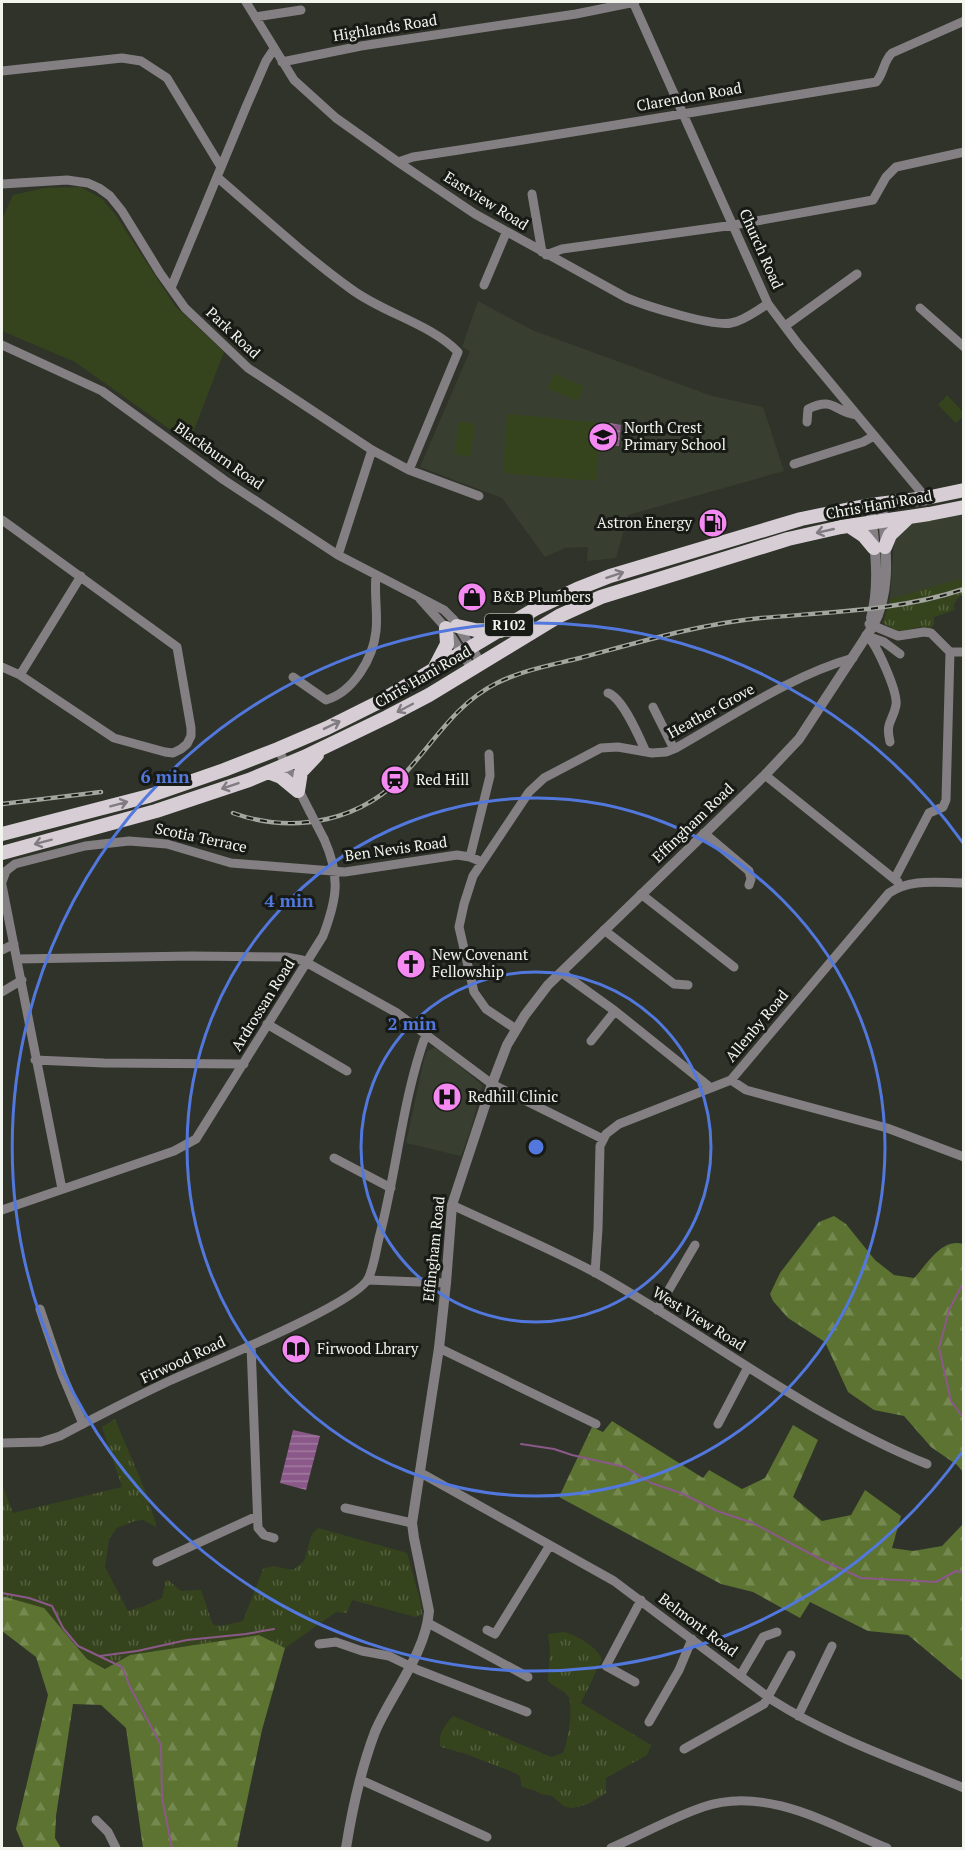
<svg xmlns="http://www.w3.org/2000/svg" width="965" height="1850" viewBox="0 0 965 1850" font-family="'PT Serif',serif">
<defs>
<pattern id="grass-tufts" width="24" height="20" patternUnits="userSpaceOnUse" patternTransform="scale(1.5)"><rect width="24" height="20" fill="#36441d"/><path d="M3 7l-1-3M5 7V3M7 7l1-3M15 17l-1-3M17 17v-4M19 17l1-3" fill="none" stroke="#54603e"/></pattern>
<pattern id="forest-firs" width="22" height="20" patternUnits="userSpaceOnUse" patternTransform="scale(1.5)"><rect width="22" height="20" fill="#5c7332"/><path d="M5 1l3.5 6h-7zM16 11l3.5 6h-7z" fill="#748850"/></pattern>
<pattern id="water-rules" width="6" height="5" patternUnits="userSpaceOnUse" patternTransform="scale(1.5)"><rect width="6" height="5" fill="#8b5989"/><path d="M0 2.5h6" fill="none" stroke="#a17aa0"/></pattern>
</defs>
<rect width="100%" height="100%" fill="#2f3329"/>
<path fill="#393f30" d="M478,301L532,330L712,396L763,407L784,471L628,515L616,558L587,561L588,547L565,548L545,557L502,498L420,467L470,351L462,347Z
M963,515V578L890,599L894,540L909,524Z
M434,1048L439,1049L482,1085L471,1129L461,1156L406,1143L424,1059L427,1051Z"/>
<path fill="url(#grass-tufts)" d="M963,578V593L957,599L953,606L955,610L934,617V625L930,628L919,627L898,632L883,623L890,599Z
M115,1419L144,1488L156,1524V1527L143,1520L135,1521L117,1528L109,1539L105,1567L128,1611L142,1607L162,1598L166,1580H168L181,1591L201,1590L213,1625L221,1626L243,1621L263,1569L273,1566L293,1570L304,1561L312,1534L318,1528L407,1553L421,1604L422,1614L416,1617L352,1600L347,1613L336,1612L285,1648L259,1635L130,1655L106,1669L87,1659L43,1608L2,1596V1484L13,1513L122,1487L102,1427Z
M564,1632C578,1636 596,1646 602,1659L581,1703L651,1745L647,1755L606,1778V1793L588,1804L573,1808L565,1807L552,1796L541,1794L533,1790L522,1787L520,1776L515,1773L466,1754L441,1747C436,1736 446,1724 453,1716L551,1757L563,1753C568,1743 574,1704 568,1696C563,1689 553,1687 548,1681L550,1650L548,1634Z"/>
<path fill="url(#forest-firs)" d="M834,1216L846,1224L875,1260L894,1275L914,1278C928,1264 941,1238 963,1244V1472L957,1465L931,1447L904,1416L874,1410L848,1392L825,1342L788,1318L773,1301L770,1294L780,1273L819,1222Z
M612,1421L703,1478L709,1470L742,1489L765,1478L793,1425L818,1440L793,1497L822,1521L851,1515L865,1490L901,1516L892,1548L913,1551L942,1546L963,1524V1681L908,1635L868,1631L810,1602L800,1618L753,1592L721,1584L559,1497L592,1427L603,1432Z
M2,1596L44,1608L87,1659L105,1669L130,1655L259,1635L285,1648L262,1730L237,1848H143L126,1728L101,1705L73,1704L56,1816L55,1838L61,1848H24L16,1829L48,1695L36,1657L2,1631Z"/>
<path fill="#36441d" d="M81,187L102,199L115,214L175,306L224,352L189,443L75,362L2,331V219L13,195L44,188Z
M554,374L584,386L578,401L548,389Z
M947,395L963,412V416L956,423L938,405Z
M507,414L601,423L596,481L503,473Z
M459,421L475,424L470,457L454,454Z"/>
<path fill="url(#water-rules)" d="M610,423L621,425L619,446L608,445Z
M293,1430L320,1436L306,1490L280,1483Z"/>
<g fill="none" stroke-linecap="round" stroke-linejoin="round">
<path stroke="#8b5989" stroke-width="2" d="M964,1281L949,1310L939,1348L951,1401L964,1419
M521,1444L554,1449L572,1455L625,1467L651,1483L681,1493L717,1511L753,1523L824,1561L861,1578L936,1582L956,1571L964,1573
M2,1593L29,1598L52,1606L63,1628L78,1646L122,1667L130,1687L161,1745L162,1798L172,1848
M100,1656L137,1651L187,1640L246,1634L274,1629"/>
<path stroke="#837f83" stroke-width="9" d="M246,2L294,80L336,118L398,162L475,214L627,298C646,306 714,327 731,323C744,321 757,310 768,304
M633,2L768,304L798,344L926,498
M255,17L301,10
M282,62L361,46L576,14L635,2
M2,71L122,58L141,61L167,78L221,167
M398,162L413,157C568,134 722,107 876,82C884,74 883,61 892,53L964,21
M217,177C261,215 304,255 351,289C383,313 431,324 458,352L409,470
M2,184L67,180L88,183L99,188L110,196L122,211L160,273L185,308L248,368L372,450L409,470L479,496
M532,194L542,252
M546,255L562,249L734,225L873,200L886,177L896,167L964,152
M484,285L506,233
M171,288L246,107L266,61L274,49
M920,308L964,347
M785,326L857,274
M2,345L102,391L224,480L338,555L444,610L454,620L481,663
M807,422L808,409C835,396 833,412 857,415
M794,464L863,442L874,436
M2,520L177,647L191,728V736L187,744L181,749L173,753L165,752L114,738L20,675L2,667
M338,555L372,450
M420,599L446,628L472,669
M869,624L898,636L924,632L931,633L950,652H964
M866,635C876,642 898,692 896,705C893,722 885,721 890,742
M870,637L884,642L900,654
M20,675L81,576
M293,677L326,700C353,692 373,659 376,631C378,613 374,595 376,575
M608,693C623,698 639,737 646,752
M653,707L674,749
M278,749L310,812
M765,775L898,882
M704,833L749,871L751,879L749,885
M470,857L490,776L489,754
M895,878L929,813L943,807L946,800L950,652
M2,882L6,871L15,864L85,846L129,841L167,844L231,863L345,872L457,855L470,857L482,862
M2,885L62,1189
M641,894L734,967
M604,930L674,984L688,985
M2,950L14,944
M17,959L192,956L286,957L302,960L397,1013L492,1084L603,1139
M565,975L615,1011L711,1088
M2,992L22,980
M267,1024L347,1071
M516,1029L486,1009L474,992L459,927L464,904L473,876L529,792L544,778L601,748L618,747L652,753L666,752L676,748C731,717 792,675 853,658
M591,1041L615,1011
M35,1060L104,1063L244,1064
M731,1080L746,1090L887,1128L964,1157
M334,1158L391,1188
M452,1205C499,1227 549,1248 596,1273C707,1335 808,1416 927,1464
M2,1210L174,1151L196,1139L323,936C337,899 341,877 324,839
M595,1273L598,1229L600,1146L606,1134L619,1124L731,1080L889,893C911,878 938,883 964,883
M368,1280L446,1283
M40,1309L62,1374L83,1424
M657,1310L695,1245
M251,1345L258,1528L264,1535L274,1538
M439,1348L596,1424
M718,1424L748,1367
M2,1443L41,1442L60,1436C94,1418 129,1400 165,1383C199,1367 359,1304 369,1277C374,1265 376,1251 379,1238C397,1171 402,1100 426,1034
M421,1473L614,1581L772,1700C832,1738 899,1761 964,1788
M345,1508L412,1523
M157,1562L257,1516
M428,1623L528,1677
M487,1630L495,1634L550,1545
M319,1644L336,1642L362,1651L389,1656L418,1670L527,1712
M740,1676L763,1637L777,1632
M635,1682L606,1666L641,1600
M798,1716L832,1646
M649,1722L679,1670L692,1639
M684,1749L764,1704L791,1655
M361,1780L487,1837
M96,1820L108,1832L116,1848
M611,1848C641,1835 671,1818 703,1807C765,1785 831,1825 887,1848"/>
<path stroke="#837f83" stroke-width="10" d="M870,505C874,542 881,582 871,618
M346,1848C352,1810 361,1769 375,1732C391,1694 426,1653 429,1611L414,1538L412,1523L439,1348L446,1283L452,1205L492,1084L507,1045L525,1015L548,985L765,775L799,739L873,626C893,588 885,544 882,504"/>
<path stroke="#d6cdd5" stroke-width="14" d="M849,526L864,536L874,548
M885,547L890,535L908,518
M457,626L475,630L500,631
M434,669L447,644L446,628
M268,772L281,777L298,791
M298,791L301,772L317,755
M2,834L149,796L224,770L278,749L327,728L379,702L535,609L577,589L610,576L801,519L870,505L926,498L964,490
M2,853L156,811L249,780L304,757L387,717L429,695L559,616L601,597L788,539L841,527L929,514L964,507"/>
<g stroke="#a3a69e" stroke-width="4.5">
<path id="rail" d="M2,804L101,792
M233,813C295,835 364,821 407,771C436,739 457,703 497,683C523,670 552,665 580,658C640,642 700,624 761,618C829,612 899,611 964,589"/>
</g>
<use href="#rail" stroke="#181a15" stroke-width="2" stroke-dasharray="7" stroke-linecap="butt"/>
<path stroke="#837f83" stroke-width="9" d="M310,812L324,839"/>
</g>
<defs><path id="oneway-shaft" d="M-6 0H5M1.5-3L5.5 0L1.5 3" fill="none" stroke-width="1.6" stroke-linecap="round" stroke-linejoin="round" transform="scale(1.5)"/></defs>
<g stroke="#807c7f">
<use href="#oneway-shaft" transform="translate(825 531) rotate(167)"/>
<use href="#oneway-shaft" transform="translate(615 575) rotate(-18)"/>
<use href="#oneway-shaft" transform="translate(405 708) rotate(152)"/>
<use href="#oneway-shaft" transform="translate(332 725) rotate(-26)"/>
<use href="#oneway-shaft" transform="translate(230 786) rotate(161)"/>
<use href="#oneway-shaft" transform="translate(119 804) rotate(-15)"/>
<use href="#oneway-shaft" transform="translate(43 842) rotate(165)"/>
</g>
<g fill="none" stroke="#5278de" stroke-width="3">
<circle cx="536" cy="1147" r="175"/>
<circle cx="536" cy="1147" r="349"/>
<path d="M963 1451A524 524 0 1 1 963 843"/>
</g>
<defs>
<g id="school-disc" transform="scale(1.5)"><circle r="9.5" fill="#f489f1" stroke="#181a15"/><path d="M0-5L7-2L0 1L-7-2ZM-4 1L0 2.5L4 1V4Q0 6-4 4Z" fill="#111"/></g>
<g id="fuel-disc" transform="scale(1.5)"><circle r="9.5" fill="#f489f1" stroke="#181a15"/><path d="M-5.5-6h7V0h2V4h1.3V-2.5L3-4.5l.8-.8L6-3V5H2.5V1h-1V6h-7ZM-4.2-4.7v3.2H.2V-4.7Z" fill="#111"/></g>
<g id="shop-disc" transform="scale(1.5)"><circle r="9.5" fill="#f489f1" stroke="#181a15"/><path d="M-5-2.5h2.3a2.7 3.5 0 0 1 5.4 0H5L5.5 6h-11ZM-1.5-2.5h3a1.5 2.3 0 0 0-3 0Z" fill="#111"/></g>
<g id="station-disc" transform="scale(1.5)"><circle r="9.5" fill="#f489f1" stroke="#181a15"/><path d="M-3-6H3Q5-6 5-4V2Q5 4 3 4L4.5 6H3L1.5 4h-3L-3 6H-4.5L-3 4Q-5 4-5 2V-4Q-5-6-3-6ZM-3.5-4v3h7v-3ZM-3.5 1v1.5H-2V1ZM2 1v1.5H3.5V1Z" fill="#111"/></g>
<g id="church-disc" transform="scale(1.5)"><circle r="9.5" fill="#f489f1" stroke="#181a15"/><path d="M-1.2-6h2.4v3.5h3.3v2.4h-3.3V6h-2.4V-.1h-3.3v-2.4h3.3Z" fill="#111"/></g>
<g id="hospital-disc" transform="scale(1.5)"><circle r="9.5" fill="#f489f1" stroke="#181a15"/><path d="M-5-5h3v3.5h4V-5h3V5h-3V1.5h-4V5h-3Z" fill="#111"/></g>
<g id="library-disc" transform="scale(1.5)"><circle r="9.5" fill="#f489f1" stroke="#181a15"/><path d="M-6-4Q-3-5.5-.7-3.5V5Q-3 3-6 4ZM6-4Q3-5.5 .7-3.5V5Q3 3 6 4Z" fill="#111"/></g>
</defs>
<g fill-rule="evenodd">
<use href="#school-disc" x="603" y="437"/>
<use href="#fuel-disc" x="713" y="523"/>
<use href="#shop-disc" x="472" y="597"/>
<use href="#station-disc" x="395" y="780"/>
<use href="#church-disc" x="411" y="964"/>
<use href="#hospital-disc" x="447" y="1097"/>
<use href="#library-disc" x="296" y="1349"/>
</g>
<g text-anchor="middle" stroke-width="6" stroke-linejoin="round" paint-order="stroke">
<rect fill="#181a15" stroke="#b1b3ad" stroke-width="1.5" x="485" y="614" width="48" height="22" rx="4.5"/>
<g font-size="14" font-weight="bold" fill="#f2f4ee">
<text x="509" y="630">R102</text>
</g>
<g font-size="15" fill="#f2f4ee" stroke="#181a15">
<text transform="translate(385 28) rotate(-9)" y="5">Highlands Road</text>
<text transform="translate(689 97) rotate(-10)" y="5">Clarendon Road</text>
<text transform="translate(486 201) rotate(32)" y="5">Eastview Road</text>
<text transform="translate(761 249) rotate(66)" y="5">Church Road</text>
<text transform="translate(233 333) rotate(43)" y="5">Park Road</text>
<text transform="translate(219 456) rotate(35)" y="5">Blackburn Road</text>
<text transform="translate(879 505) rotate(-10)" y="5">Chris Hani Road</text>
<text transform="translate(423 677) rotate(-30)" y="5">Chris Hani Road</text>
<text transform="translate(711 711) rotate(-29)" y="5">Heather Grove</text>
<text transform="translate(693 823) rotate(-44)" y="5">Effingham Road</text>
<text transform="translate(201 838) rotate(12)" y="5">Scotia Terrace</text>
<text transform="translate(396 849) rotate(-8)" y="5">Ben Nevis Road</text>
<text transform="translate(263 1005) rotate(-58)" y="5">Ardrossan Road</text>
<text transform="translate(757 1026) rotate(-50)" y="5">Allenby Road</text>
<text transform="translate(434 1249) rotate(-84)" y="5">Effingham Road</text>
<text transform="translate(699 1319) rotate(32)" y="5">West View Road</text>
<text transform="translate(183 1360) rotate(-25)" y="5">Firwood Road</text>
<text transform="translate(698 1625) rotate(37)" y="5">Belmont Road</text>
</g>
<g font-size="15" fill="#f2f4ee" stroke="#181a15" text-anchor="start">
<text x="624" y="433">North Crest<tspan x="624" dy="17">Primary School</tspan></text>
<text x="692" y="528" text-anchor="end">Astron Energy</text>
<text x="493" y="602">B&amp;B Plumbers</text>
<text x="416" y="785">Red Hill</text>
<text x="432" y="960">New Covenant<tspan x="432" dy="17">Fellowship</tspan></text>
<text x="468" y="1102">Redhill Clinic</text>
<text x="317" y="1354">Firwood Lbrary</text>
</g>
</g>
<circle cx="536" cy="1147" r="9" fill="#5278de" stroke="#181a15" stroke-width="3"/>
<g font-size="18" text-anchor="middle" font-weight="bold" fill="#5278de" stroke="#181a15" stroke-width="6" stroke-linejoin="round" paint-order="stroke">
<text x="165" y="783">6 min</text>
<text x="289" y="907">4 min</text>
<text x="412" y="1030">2 min</text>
</g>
<rect width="965" height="1850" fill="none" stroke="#f2f4ee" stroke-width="6"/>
</svg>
